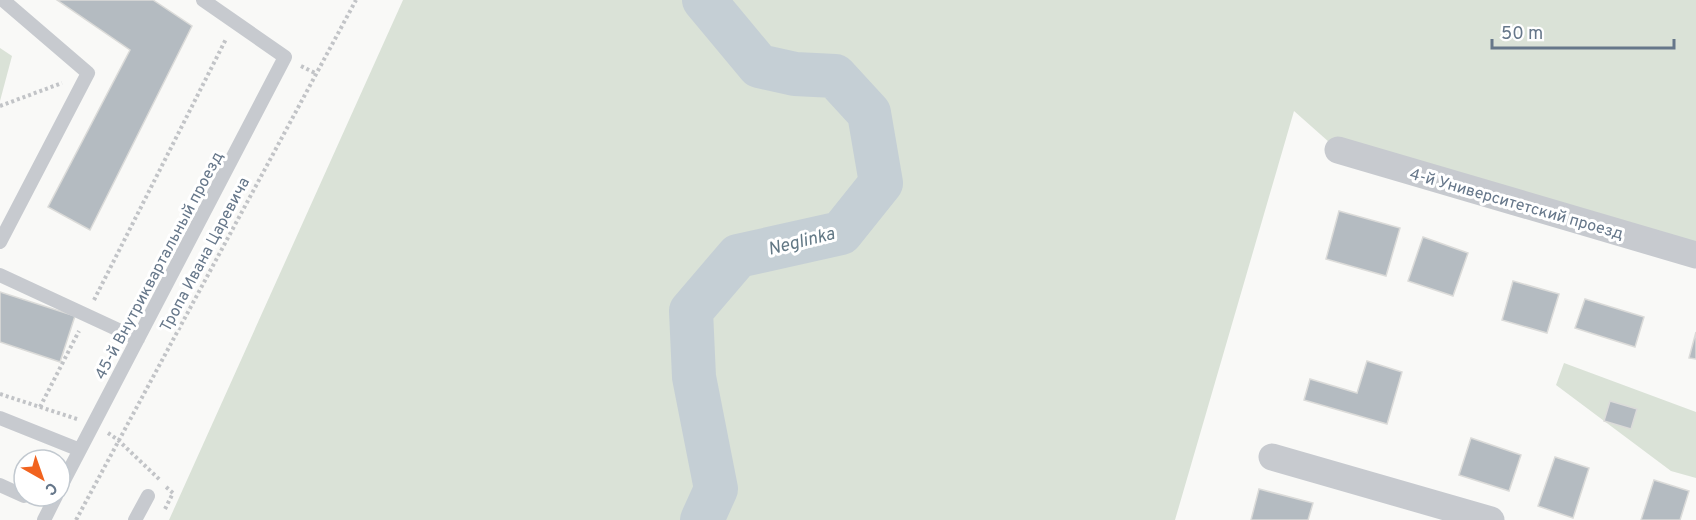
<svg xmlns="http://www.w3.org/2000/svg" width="1696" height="520" viewBox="0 0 1696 520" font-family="Overpass,sans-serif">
<rect width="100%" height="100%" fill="#f9f9f7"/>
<path fill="#dae2d7" d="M403,0H1696V255L1338,150L1294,111L1175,520H169Z
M0,48L12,56L0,101Z
M1564,363L1696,412V478L1671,471L1556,385Z"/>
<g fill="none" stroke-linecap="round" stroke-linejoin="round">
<path stroke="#c5cfd5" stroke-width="44" d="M702,520L716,489L694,377L691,311L738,256L841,233L881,183L869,113L835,76L795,74L759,66L704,0"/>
</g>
<path fill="#b4bbc1" stroke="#dbdbd9" stroke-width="1.5" d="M57,0H153L192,26L90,230L48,207L130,50Z
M1339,211L1400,228L1386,276L1326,259Z
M1423,237L1468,253L1453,296L1408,281Z
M1513,281L1559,294L1547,333L1502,320Z
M0,292L75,316L60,362L0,342Z
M1585,299L1644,317L1635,347L1575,328Z
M1696,332V359L1689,358Z
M1367,361L1402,372L1387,424L1304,400L1310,379L1357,393Z
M1610,401L1637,409L1631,429L1604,421Z
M1471,438L1521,455L1509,491L1459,475Z
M1555,457L1589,468L1573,518L1538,506Z
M1654,480L1689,491L1680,520H1641Z
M1259,489L1313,503L1308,520H1251Z"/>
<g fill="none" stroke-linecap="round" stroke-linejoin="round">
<path stroke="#c2c4c7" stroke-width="4" stroke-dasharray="3 3" stroke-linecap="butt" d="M301,66L315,73
M0,106L62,83
M94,300L226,39
M0,394L77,419
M40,407L79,331
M108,433L118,440L160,480
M165,509L173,493L165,486
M76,520L356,0"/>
<path stroke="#c7cacf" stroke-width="14" d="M0,242L88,73L3,0
M0,275L138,339
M0,418L80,450
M0,485L24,496
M60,488L285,57L203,0
M44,520L56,496
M135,520L148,496"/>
<path stroke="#c7cacf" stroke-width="27" d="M1338,150L1696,255
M1272,457L1491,520"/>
</g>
<g text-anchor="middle" stroke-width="6" stroke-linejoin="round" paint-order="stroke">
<g font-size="16" fill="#66778a" stroke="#fff">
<text transform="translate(1517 203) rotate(16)" y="6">4-й Университетский проезд</text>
<text transform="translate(204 254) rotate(-62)" y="6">Тропа Ивана Царевича</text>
<text transform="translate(158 265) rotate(-62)" y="6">45-й Внутриквартальный проезд</text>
</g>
<g font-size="18" font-style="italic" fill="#627885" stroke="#fff">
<text transform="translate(801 241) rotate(-14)" y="6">Neglinka</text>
</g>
</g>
<g transform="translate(42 478) rotate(140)"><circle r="28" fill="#ffffff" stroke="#c2c9d0" stroke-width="1.5"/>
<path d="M0-4.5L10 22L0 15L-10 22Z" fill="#f1631f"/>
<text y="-9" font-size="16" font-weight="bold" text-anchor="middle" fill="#66778a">С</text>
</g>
<path d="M1492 39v9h182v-9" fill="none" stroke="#66778a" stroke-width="3"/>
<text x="1501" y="39" font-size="18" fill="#66778a" stroke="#ffffff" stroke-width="4.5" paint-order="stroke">50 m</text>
</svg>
